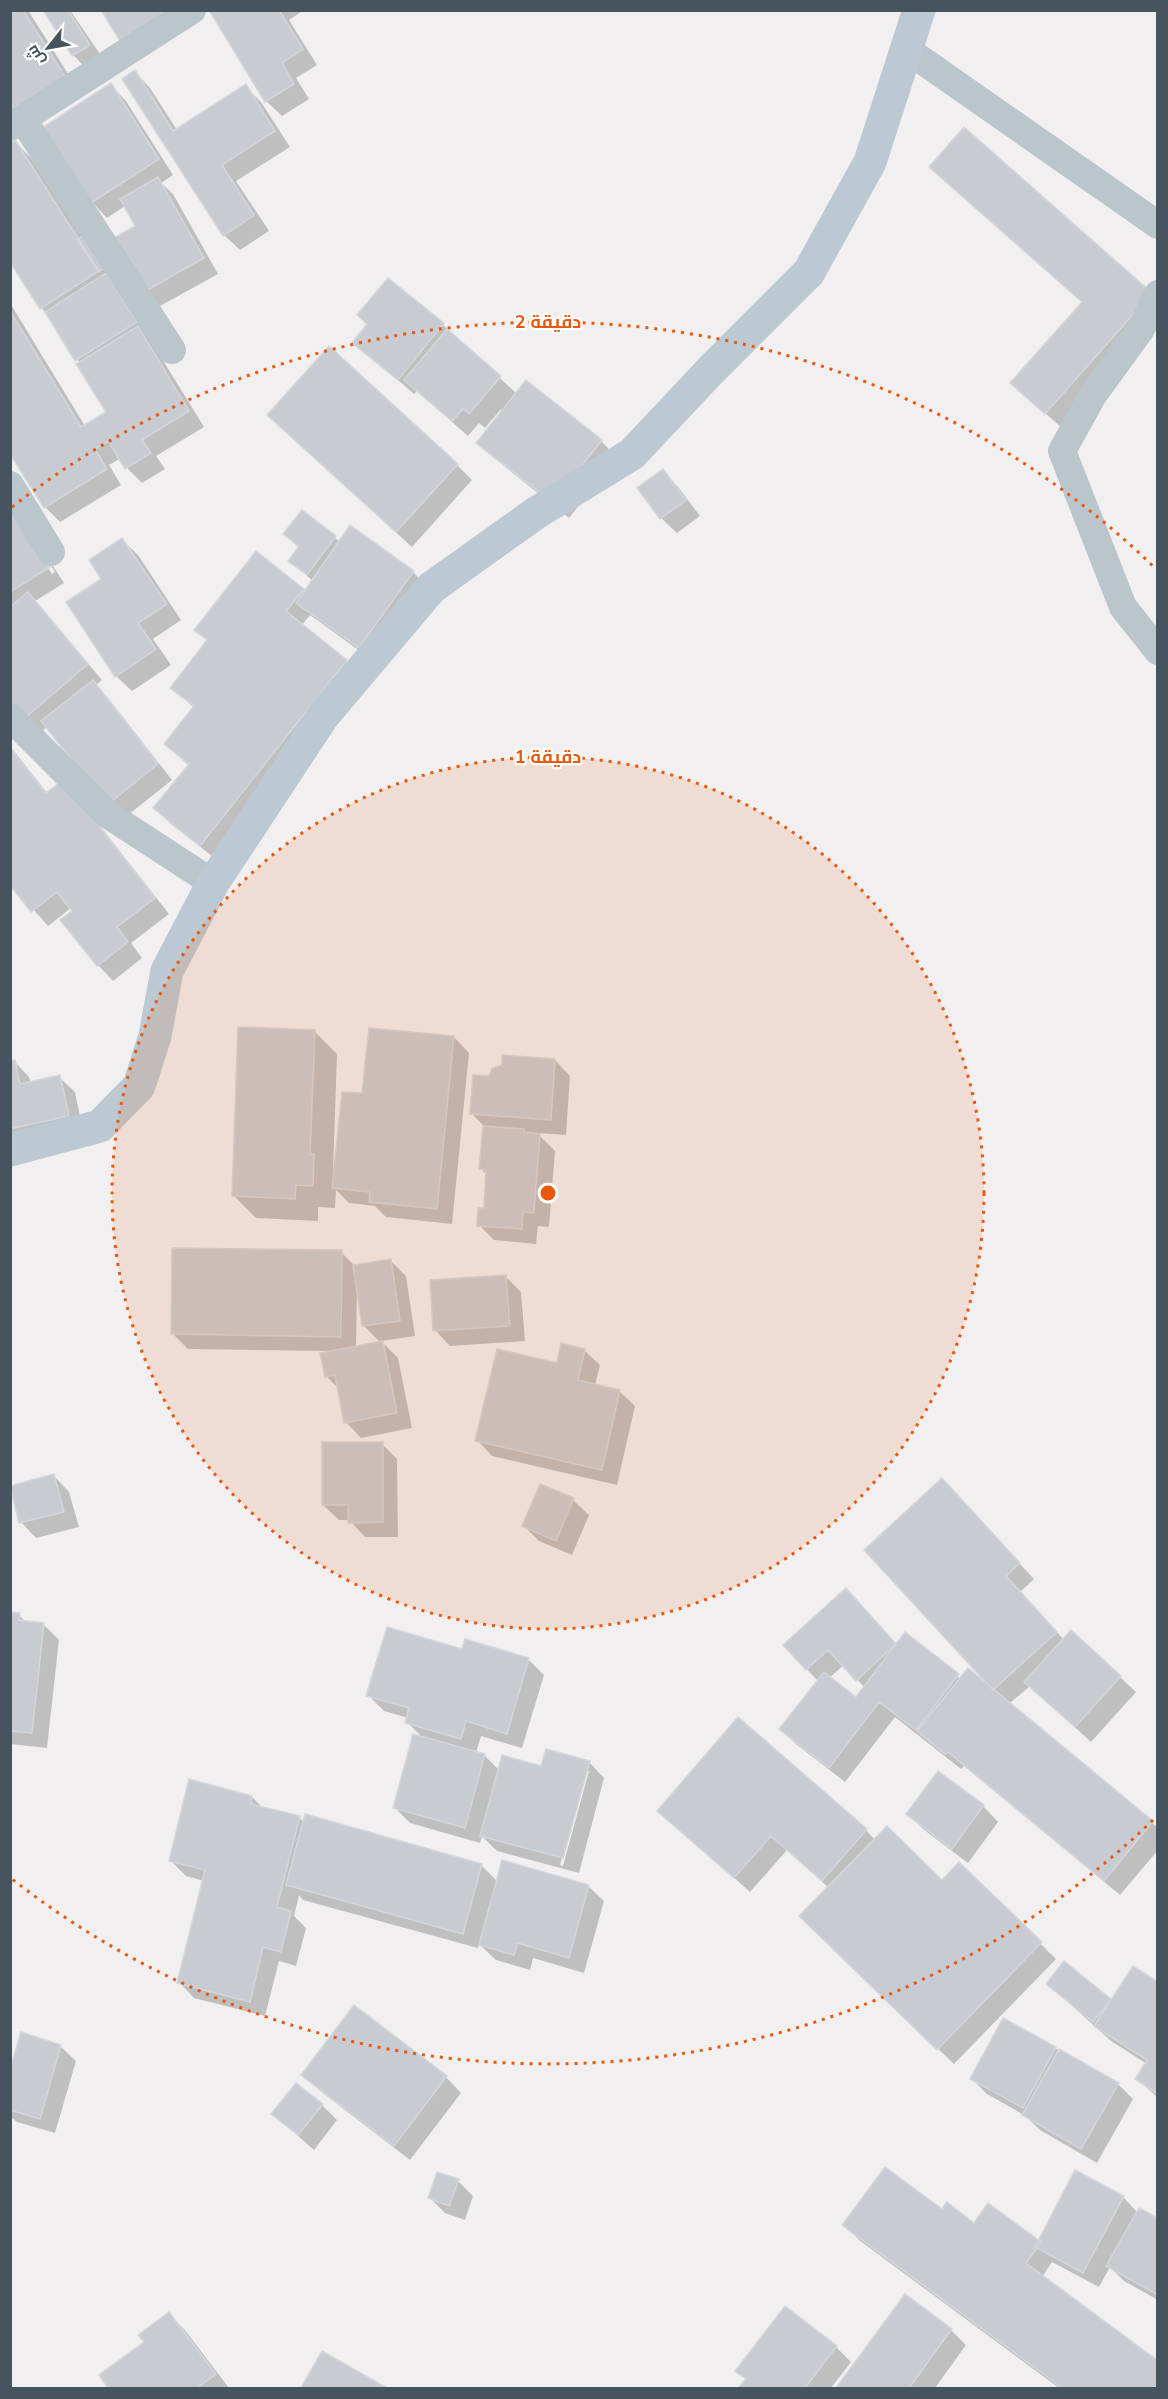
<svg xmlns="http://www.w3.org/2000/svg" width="1168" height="2399" viewBox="0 0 1168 2399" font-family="'Nunito Sans',Cairo,sans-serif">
<rect width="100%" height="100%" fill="#f1efef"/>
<path fill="#0003" fill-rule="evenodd" d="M10,10H28L80,93L10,116Z
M45,10H70L104,60L89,71L73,55Z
M211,10H304L289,20L317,65L296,78L309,99L282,116L266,101Z
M135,72L150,88L177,130L245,86L261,102L290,147L236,181L269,231L240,250L224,235Z
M111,85L126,101L173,175L161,183L173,194L218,274L160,306L145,291L137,226L125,206L107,218L92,202Z
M15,142L31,158L153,344L204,427L156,456L165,469L142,483L127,468L121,458L109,465L121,485L60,522L45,507L10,451V303L85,426L108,413L80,363L42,308Z
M931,167L1151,294L1062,428L1028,398L1083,303Z
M389,280L443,325L517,394L526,382L601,441L617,457L569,518L494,458L478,443L503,411L501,409L485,428L479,423L468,436L417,391L414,394L354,342L369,324Z
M284,430L457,465L472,480L412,547Z
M663,471L678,487L700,516L677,533L661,518L640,488Z
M10,506L22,518L64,583L35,601L102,680L96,685L108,698L172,780L123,819L48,726L41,732L10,699ZM16,518H20L55,572L52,574Z
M302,512L340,542L413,572L428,587L375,662L310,615L302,625L346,661L362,676L217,860L171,824L155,808L189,766L166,744L194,708L172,687L208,642L196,629L303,590L305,592L313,581L290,561L300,549L285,534Z
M122,540L138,555L181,620L153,639L171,665L132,691L116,676L103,580Z
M10,746L48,794L78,798L169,914L131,943L142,958L113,981L98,965L71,908L48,926L10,883Z
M315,1032L337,1054L333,1172L335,1173L364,1095L454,1037L469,1053L452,1224L386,1217L375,1206L349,1203L336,1190L335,1208L318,1207V1221L256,1218L233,1195Z
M555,1060L570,1076L566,1135L537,1133L555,1151L549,1227L538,1226L536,1244L494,1240L479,1225L485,1210L487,1175L481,1169L484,1126L472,1114L490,1078Z
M14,1061L29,1077L31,1083L59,1077L75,1092L83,1131L10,1147V1062Z
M341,1252L355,1266L390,1260L406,1276L415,1336L381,1341L398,1358L412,1428L361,1438L346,1422L339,1389L326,1376L330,1351L188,1349L172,1333ZM358,1291L364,1326L381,1343L356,1348L357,1292Z
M506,1277L521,1292L525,1341L450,1346L435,1330Z
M584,1350L600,1365L595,1385L619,1391L635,1406L617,1485L492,1456L477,1440L558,1365Z
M382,1444L397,1459L398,1537H365L349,1520H339L323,1505Z
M54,1476L69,1492L79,1527L36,1538L21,1522Z
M942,1480L1034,1579L1020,1592L1064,1640L1120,1677L1136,1692L1091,1742L1030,1686L1009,1704L1158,1828V1850L1120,1895L964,1766L961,1769L895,1717L845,1782L796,1744L781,1729L818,1681L785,1646L846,1590L897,1645L906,1634L961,1679L990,1687ZM844,1665L865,1688L856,1699L829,1678Z
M573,1500L589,1515L572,1555L539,1541L524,1526Z
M10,1614L19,1615L27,1623L44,1625L59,1640L47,1748L10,1744Z
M463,1651L528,1659L544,1675L522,1748L481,1736L476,1753L484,1755L499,1770L542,1768L589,1762L604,1778L579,1873L497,1851L482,1836L480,1843L410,1823L394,1807L423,1738L407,1722L408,1718L384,1711L368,1695ZM585,1771H589L563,1866L560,1865Z
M938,1773L983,1806L998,1822L968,1863L923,1829L908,1814Z
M252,1797L263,1808L299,1817L304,1823L481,1865L498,1882L588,1886L604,1901L584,1973L533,1958L530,1970L496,1960L479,1944L478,1948L303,1900L299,1895L294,1916L306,1928L296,1966L279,1961L265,2016L194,1998L179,1982L204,1881L186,1876L170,1860Z
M659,1811L866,1830L875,1840L942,1882L959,1864L1056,1959L954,2064L817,1932L829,1888L787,1850L750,1892Z
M1064,1963L1112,2001L1158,1984V2098L1137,2079L1147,2064L1111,2041L1048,1984Z
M355,2007L446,2077L461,2093L410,2160L319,2090L303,2074Z
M60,2046L76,2061L55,2133L17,2122L10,2116V2074Z
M1055,2048L1118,2084L1133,2099L1097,2163L1040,2130L1024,2115L987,2094L972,2079Z
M322,2105L337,2120L314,2150L273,2114Z
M458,2181L473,2196L465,2220L445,2213L430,2198Z
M1123,2197L1138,2213L1158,2220V2300L1124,2281L1110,2267L1099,2287L1052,2262L1042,2277L1158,2363V2388H1059L859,2240L844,2224L942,2211L974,2225L1039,2242Z
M905,2296L951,2330L966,2345L935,2388H838Z
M169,2314L184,2329L229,2388H110L101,2376L146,2342Z
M836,2347L851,2362L831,2388H740L746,2380L737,2371Z
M323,2353L384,2388H303Z"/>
<path fill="#c8ccd2" stroke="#d3d6da" stroke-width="1.5" d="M10,10H23L66,78L15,109L10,102Z
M43,10H68L90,45L72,56Z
M101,10H167L120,41Z
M209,10H279L303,49L282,63L294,84L265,102Z
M135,70L173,131L246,84L275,131L222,165L254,215L223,236L122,79Z
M111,83L159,159L91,203L42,128Z
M964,127L1152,293L1045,414L1010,383L1082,302L929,167Z
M15,140L99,271L40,309L10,262V143Z
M158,177L204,258L144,292L114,238L135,226L120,199Z
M89,232L111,263L99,272L77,240Z
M106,273L137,322L75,361L45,312Z
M388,278L444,323L398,380L352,343L367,324L357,315Z
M10,311L81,427L106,412L76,364L138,326L189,411L142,440L151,453L125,469L108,441L95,449L107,469L44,508L10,454Z
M447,329L501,376L469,414L463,409L452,421L404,380Z
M329,346L458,464L396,532L267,415Z
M526,380L602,440L553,503L476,443Z
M663,469L686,500L660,519L637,488Z
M10,506L50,567L10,592Z
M302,510L336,536L307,575L288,561L299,546L283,534Z
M350,525L414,571L359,648L296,603Z
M122,538L167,604L138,623L156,649L115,677L66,602L101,579L89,560Z
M256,551L304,589L286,611L347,660L200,846L153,808L189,764L164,744L194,706L170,688L207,640L194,630Z
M28,592L88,664L25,718L10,701V607Z
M93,680L158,764L107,805L41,721Z
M10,748L46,793L63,780L155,898L117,927L128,942L97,966L60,920L72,911L57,892L31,912L10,885Z
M238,1027L315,1030L310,1154H314L313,1186L296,1185L295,1199L232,1196Z
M369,1028L454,1036L437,1209L369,1202L370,1192L332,1188L342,1092L362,1093Z
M502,1055L555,1059L551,1120L470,1114L473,1075L489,1076L492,1068L502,1065Z
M15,1060L20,1084L60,1075L69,1116L10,1129V1061Z
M483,1126L524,1129V1132L540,1134L534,1213L523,1212L522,1229L477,1226L478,1208H484L486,1170L479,1169Z
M172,1248L342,1250L341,1337L171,1334Z
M391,1259L400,1321L362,1326L353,1265Z
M506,1275L510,1326L433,1331L430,1280Z
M383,1341L397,1413L344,1423L335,1375L325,1377L320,1353Z
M561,1343L585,1349L578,1380L620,1390L602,1470L475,1441L497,1349L557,1363Z
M322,1442H383V1522L348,1523V1505H322Z
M54,1474L64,1512L19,1523L10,1486Z
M942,1478L1020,1563L1006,1576L1057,1632L993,1690L864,1550Z
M540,1484L574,1498L556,1541L522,1526Z
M846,1588L896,1644L856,1681L828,1650L806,1670L783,1645Z
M10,1612L20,1613L19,1620L44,1623L32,1733L10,1731Z
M387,1627L462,1649L465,1639L529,1658L507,1734L466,1721L461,1739L405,1723L409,1708L366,1696Z
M1071,1630L1121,1676L1075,1727L1024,1682Z
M905,1632L959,1674L916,1730L879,1702L829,1768L779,1729L824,1672L856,1697Z
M968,1668L1153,1821L1104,1881L948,1752L945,1754L917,1731Z
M738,1717L867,1829L822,1881L771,1836L734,1878L657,1811Z
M413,1734L485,1754L465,1828L393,1808Z
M546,1749L590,1761L563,1858L480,1836L502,1755L541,1766Z
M938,1771L984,1805L952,1849L906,1814Z
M189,1779L252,1796L251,1804L300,1816L277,1907L291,1911L281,1952L263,1947L250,2002L177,1983L205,1870L169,1861Z
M305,1814L482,1864L463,1934L286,1885Z
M887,1826L942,1880L959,1862L1042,1942L937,2050L799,1916Z
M502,1860L589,1885L569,1958L518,1943L514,1955L479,1945Z
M1064,1961L1111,1999L1093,2022L1046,1984Z
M1133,1966L1158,1982V2094L1135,2079L1147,2060L1094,2026Z
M354,2005L447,2076L394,2146L301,2075Z
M1003,2018L1056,2047L1023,2108L970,2079Z
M21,2032L61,2045L40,2119L10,2110V2069Z
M1059,2049L1119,2083L1081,2149L1022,2115Z
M296,2083L323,2104L298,2135L271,2114Z
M885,2167L942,2209L947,2202L974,2223L988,2203L1041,2242L1026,2263L1158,2361V2388H1062L842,2225Z
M1075,2170L1124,2196L1083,2273L1035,2247Z
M437,2172L459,2179L449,2206L428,2198Z
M1139,2208L1158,2218V2295L1106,2266Z
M905,2294L952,2329L909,2388H836Z
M785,2306L837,2346L805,2388H738L746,2379L735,2371Z
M169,2312L216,2374L197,2388H108L99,2375L144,2342L138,2335Z
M322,2351L387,2388H301Z"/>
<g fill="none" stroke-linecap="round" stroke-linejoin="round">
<path stroke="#bac5cc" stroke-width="28" d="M906,49L1158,225
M23,120L172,350
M10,127L192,10
M1158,294L1141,329L1093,395L1062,451L1123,607L1158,651
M10,485L51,552
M10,717L107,814L213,883"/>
<path stroke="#bcc9d3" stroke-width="33" d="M10,1150L100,1126L139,1086L155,1036L167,971L213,883L323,716L431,588L536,513L632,454L712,369L809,272L870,162L919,10"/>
</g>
<circle cx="548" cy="1193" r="436" fill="#e8590c" fill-opacity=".12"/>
<g fill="none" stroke="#e8590c" stroke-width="3" stroke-dasharray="3 6">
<circle cx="548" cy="1193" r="436"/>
<path d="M1153 1820A871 871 0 0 1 12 1879M12 507A871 871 0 0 1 1153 566"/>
</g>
<circle cx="548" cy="1193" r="9" fill="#e8590c" stroke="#fff" stroke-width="3"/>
<g font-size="18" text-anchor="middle" font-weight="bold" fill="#e8590c" stroke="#fff" stroke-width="4.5" stroke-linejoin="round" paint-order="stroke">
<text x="548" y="328">2 دقيقة</text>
<text x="548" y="763">1 دقيقة</text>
</g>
<rect width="1168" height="2399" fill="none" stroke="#46545d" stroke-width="24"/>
<g transform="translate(48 48) rotate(239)" stroke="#ffffff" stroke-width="4.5" paint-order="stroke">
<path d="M0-4.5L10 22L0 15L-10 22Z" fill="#46545d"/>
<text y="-9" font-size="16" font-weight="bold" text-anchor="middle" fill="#46545d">ش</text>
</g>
</svg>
